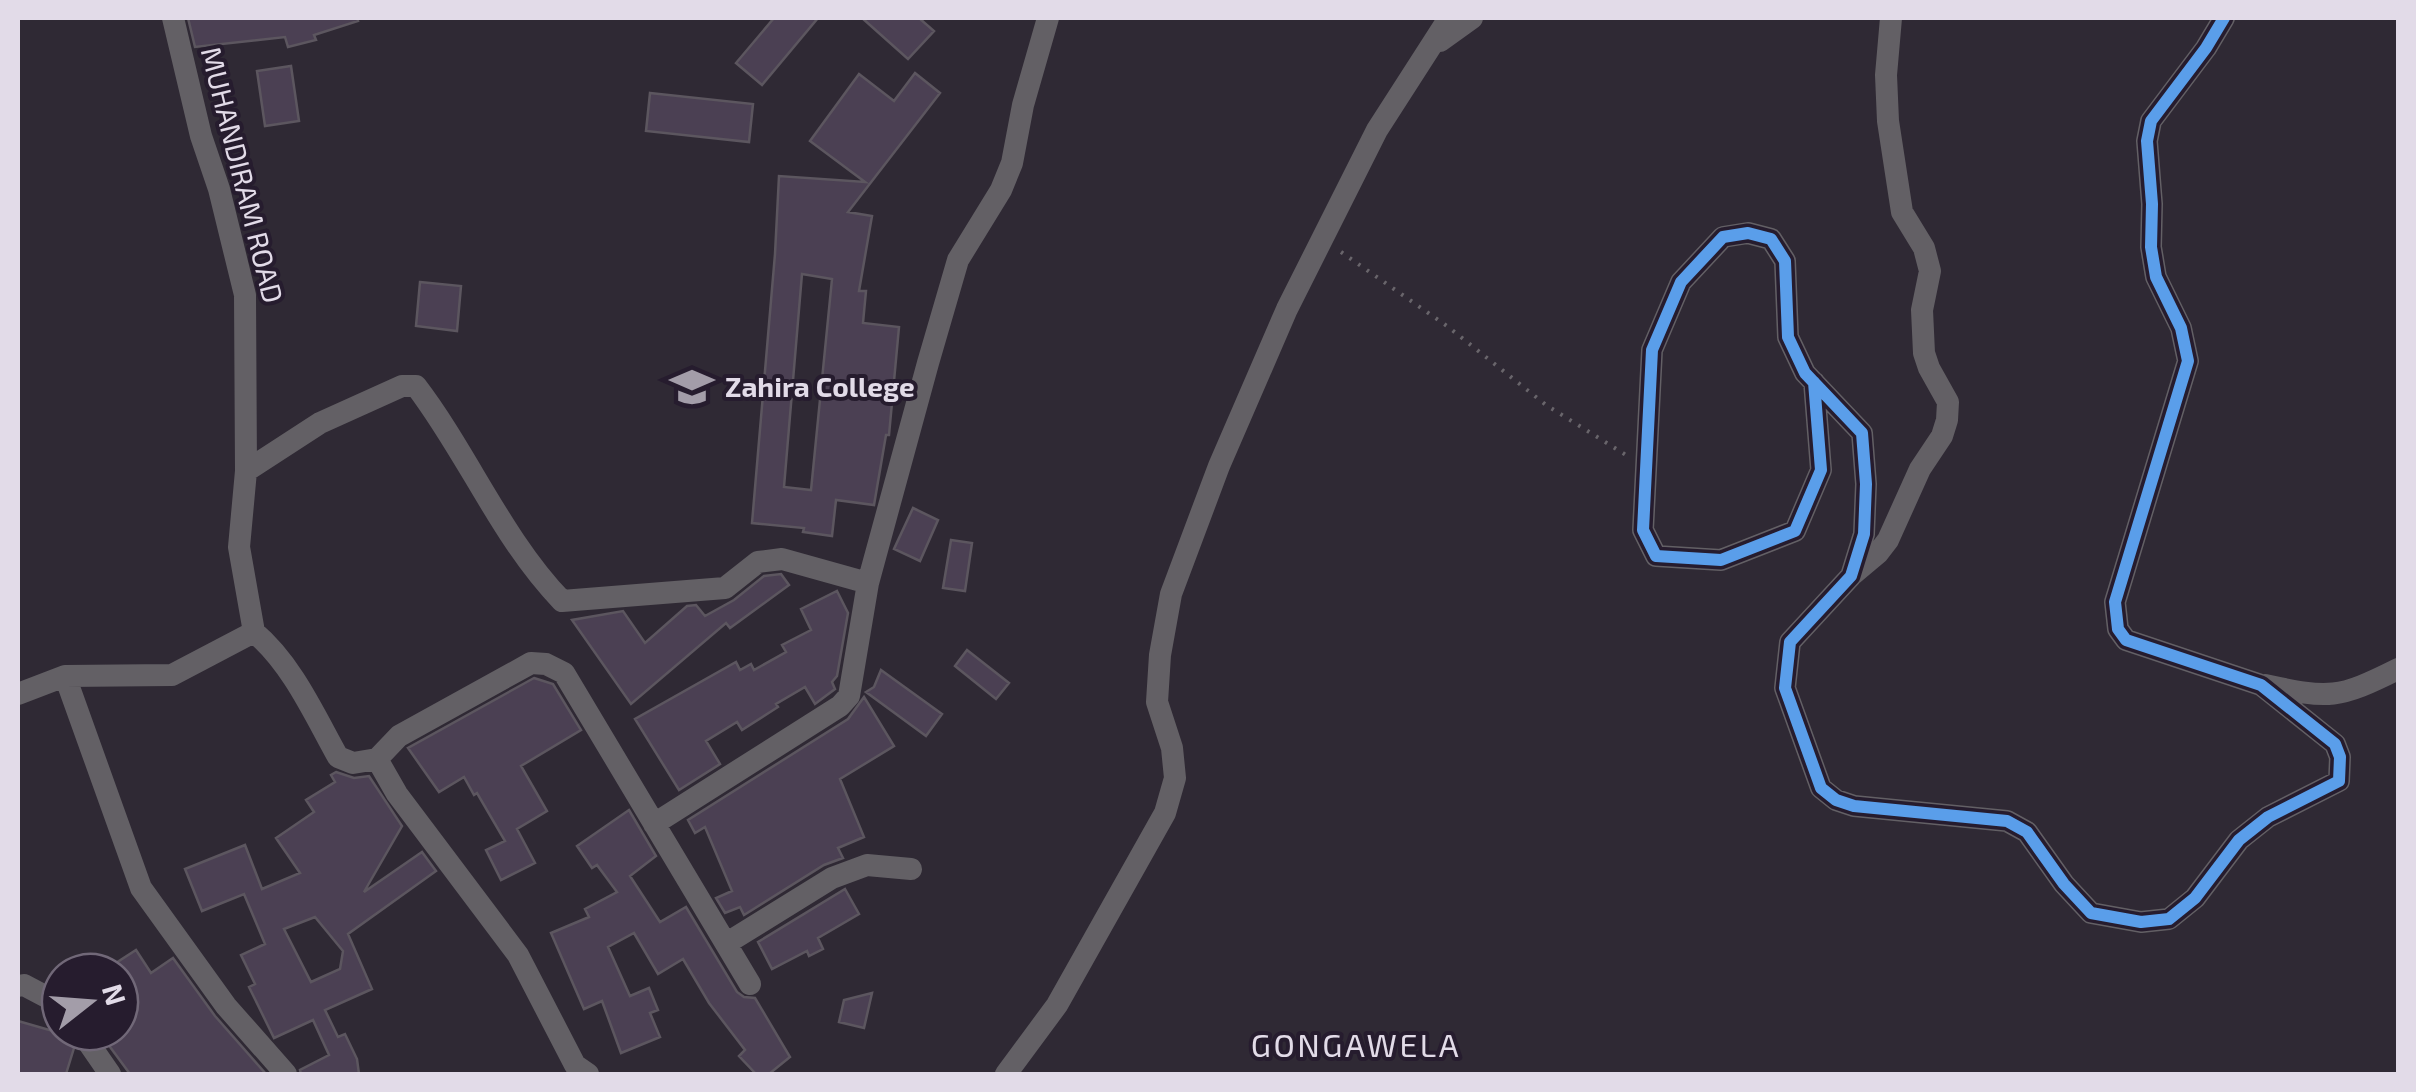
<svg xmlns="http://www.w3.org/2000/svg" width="2416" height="1092" viewBox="0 0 2416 1092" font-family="'Exo 2',sans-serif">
<rect width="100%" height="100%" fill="#2f2934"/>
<path fill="#4b4053" stroke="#5c565f" stroke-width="2.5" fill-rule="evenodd" d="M188,18H357L358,21L314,35L316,40L288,47L285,37L195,47Z
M774,18H818L762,85L736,63Z
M862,18H919L934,31L908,59Z
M291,66L299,121L265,126L257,71Z
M915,73L940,93L848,212L872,216L859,291H866L863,323L899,327L889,435H886L874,505L836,500L832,536L803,532L804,528L752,523L775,254L779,176L865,182L810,141L859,74L894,101ZM802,274L832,279L811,490L784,487Z
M650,93L753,104L749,142L646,131Z
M420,282L461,286L457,331L416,326Z
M913,508L938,520L920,561L894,549Z
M951,540L972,543L965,591L943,588Z
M781,574L789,585L730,628L726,623L631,704L572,620L623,611L645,643L687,606L696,605L705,616L734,600L764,576Z
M837,591L848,613L837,676L832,682L835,689L815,704L805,687L776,704L778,707L742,730L737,722L706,741L720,764L679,790L635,719L736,662L740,670L751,664L754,670L786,652L782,645L811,630L801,609Z
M967,650L1009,683L996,699L955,666Z
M881,670L942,714L926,736L866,692L874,687Z
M534,678L553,684L581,730L521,766L547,811L517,829L535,863L501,880L486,850L505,841L477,793L474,795L464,777L439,792L408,748Z
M864,697L894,746L840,779L864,837L838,848L843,858L824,865L744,915L740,907L725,913L716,898L732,891L705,827L695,833L688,820L848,719Z
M336,772L354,778L369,776L402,826L364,892L422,852L436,871L348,934L372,989L325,1010L338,1037L345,1034L357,1059L359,1074H301L300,1070L329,1055L313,1020L274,1038L249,987L255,984L241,955L265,944L244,894L202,911L185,869L245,845L262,889L300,873L276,838L314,812L306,800L335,782L331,775ZM315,917L343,951L340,969L311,982L284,929Z
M629,810L656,856L630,876L660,922L686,907L737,992L744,997L755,998L790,1057L769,1074H756L739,1056L745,1050L709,1003L683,959L658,974L634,933L608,947L630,996L649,988L658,1010L650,1013L660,1037L621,1053L602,1001L584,1009L551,933L589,917L585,909L617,892L597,865L592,868L577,846Z
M845,889L859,914L818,938L823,949L809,956L807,951L772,969L758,942Z
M136,950L151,973L173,958L215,1016L266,1074H130L99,1032H120V972H102Z
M872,993L864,1028L839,1022L844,1000Z
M18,1021L67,1035L74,1048L66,1074H18Z"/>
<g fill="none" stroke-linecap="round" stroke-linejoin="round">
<path stroke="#69656b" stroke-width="4" stroke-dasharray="2.5 8" stroke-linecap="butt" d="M1341,252L1447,326L1546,405L1626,455"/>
<path stroke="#636065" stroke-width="22" d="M173,18L201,136L219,189L245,295L246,471L239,547L254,632C292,664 314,714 338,757L353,763L377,759L397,794L518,955L575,1065L588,1074
M1440,41L1472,18
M1814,382L1821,470L1795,531L1721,560L1656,556L1643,530L1652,350L1681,282L1723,237L1748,233L1771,239L1785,261L1788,337L1805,373L1862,433L1866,484L1864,534L1851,576L1790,642L1785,688L1821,788L1836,800L1854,806L2007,821L2027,832L2064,884L2091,913L2141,922L2169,919L2195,898L2239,840L2268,817L2339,781L2340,757L2335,744L2261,685L2126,640L2118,629L2115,602L2188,361L2181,328L2156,277L2151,247L2152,204L2147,141L2151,121L2206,48L2224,18
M246,471L320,423L402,386H416C468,454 502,539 562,601L725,588L758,562L782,559L868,583
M1853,574L1878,553L1888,540L1920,469L1942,436L1947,420L1948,402L1929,368L1924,353L1922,310L1930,271L1924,248L1902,212L1888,121L1886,75L1891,18
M65,676L141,888L226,1006L286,1074
M2265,685C2330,699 2338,699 2398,669
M18,694L65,676L172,675L254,632
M377,759L399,736L531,663L546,664L564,673L750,984
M654,824L840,706L849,696L868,583L928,363L958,260L1001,190L1012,163L1023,105L1048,18
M727,943L832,878L867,865L911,869
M18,986L24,985L60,1004
M81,1032L110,1074
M1006,1074L1057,1005L1165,813L1175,778L1172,748L1157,702L1160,655L1171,594L1219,466L1287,309L1377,130L1449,18"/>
<g stroke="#261c2e" stroke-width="19">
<path id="cycleway" d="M1814,382L1821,470L1795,531L1721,560L1656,556L1643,530L1652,350L1681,282L1723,237L1748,233L1771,239L1785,261L1788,337L1805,373L1862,433L1866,484L1864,534L1851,576L1790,642L1785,688L1821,788L1836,800L1854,806L2007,821L2027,832L2064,884L2091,913L2141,922L2169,919L2195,898L2239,840L2268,817L2339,781L2340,757L2335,744L2261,685L2126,640L2118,629L2115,602L2188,361L2181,328L2156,277L2151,247L2152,204L2147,141L2151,121L2206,48L2224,18"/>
</g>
<use href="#cycleway" stroke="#5a9eea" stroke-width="12"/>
</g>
<defs>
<g id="school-bare" transform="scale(3.45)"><path d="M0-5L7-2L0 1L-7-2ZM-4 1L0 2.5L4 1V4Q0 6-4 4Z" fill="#a39da9" stroke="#261c2e" stroke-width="2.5" paint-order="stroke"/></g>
</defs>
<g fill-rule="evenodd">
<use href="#school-bare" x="692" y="387"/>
</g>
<g text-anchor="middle" stroke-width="8" stroke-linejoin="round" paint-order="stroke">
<g font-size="28" fill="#e2dbe8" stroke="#261c2e">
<text transform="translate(242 175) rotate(76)" y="10">MUHANDIRAM ROAD</text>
</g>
<g font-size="28" font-weight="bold" fill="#e2dbe8" stroke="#261c2e" text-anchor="start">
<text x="725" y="397">Zahira College</text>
</g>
<g font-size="32" letter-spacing="2.5" fill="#e2dbe8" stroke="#261c2e">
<text x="1356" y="1057">GONGAWELA</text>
</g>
</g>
<rect width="2416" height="1092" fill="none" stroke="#e2dbe8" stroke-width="40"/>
<g transform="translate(90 1002) rotate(73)"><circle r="48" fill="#261c2e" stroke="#716878" stroke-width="2.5"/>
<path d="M0-8L18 38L0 25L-18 38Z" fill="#a39da9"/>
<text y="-15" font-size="28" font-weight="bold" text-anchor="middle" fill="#e2dbe8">N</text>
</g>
</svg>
